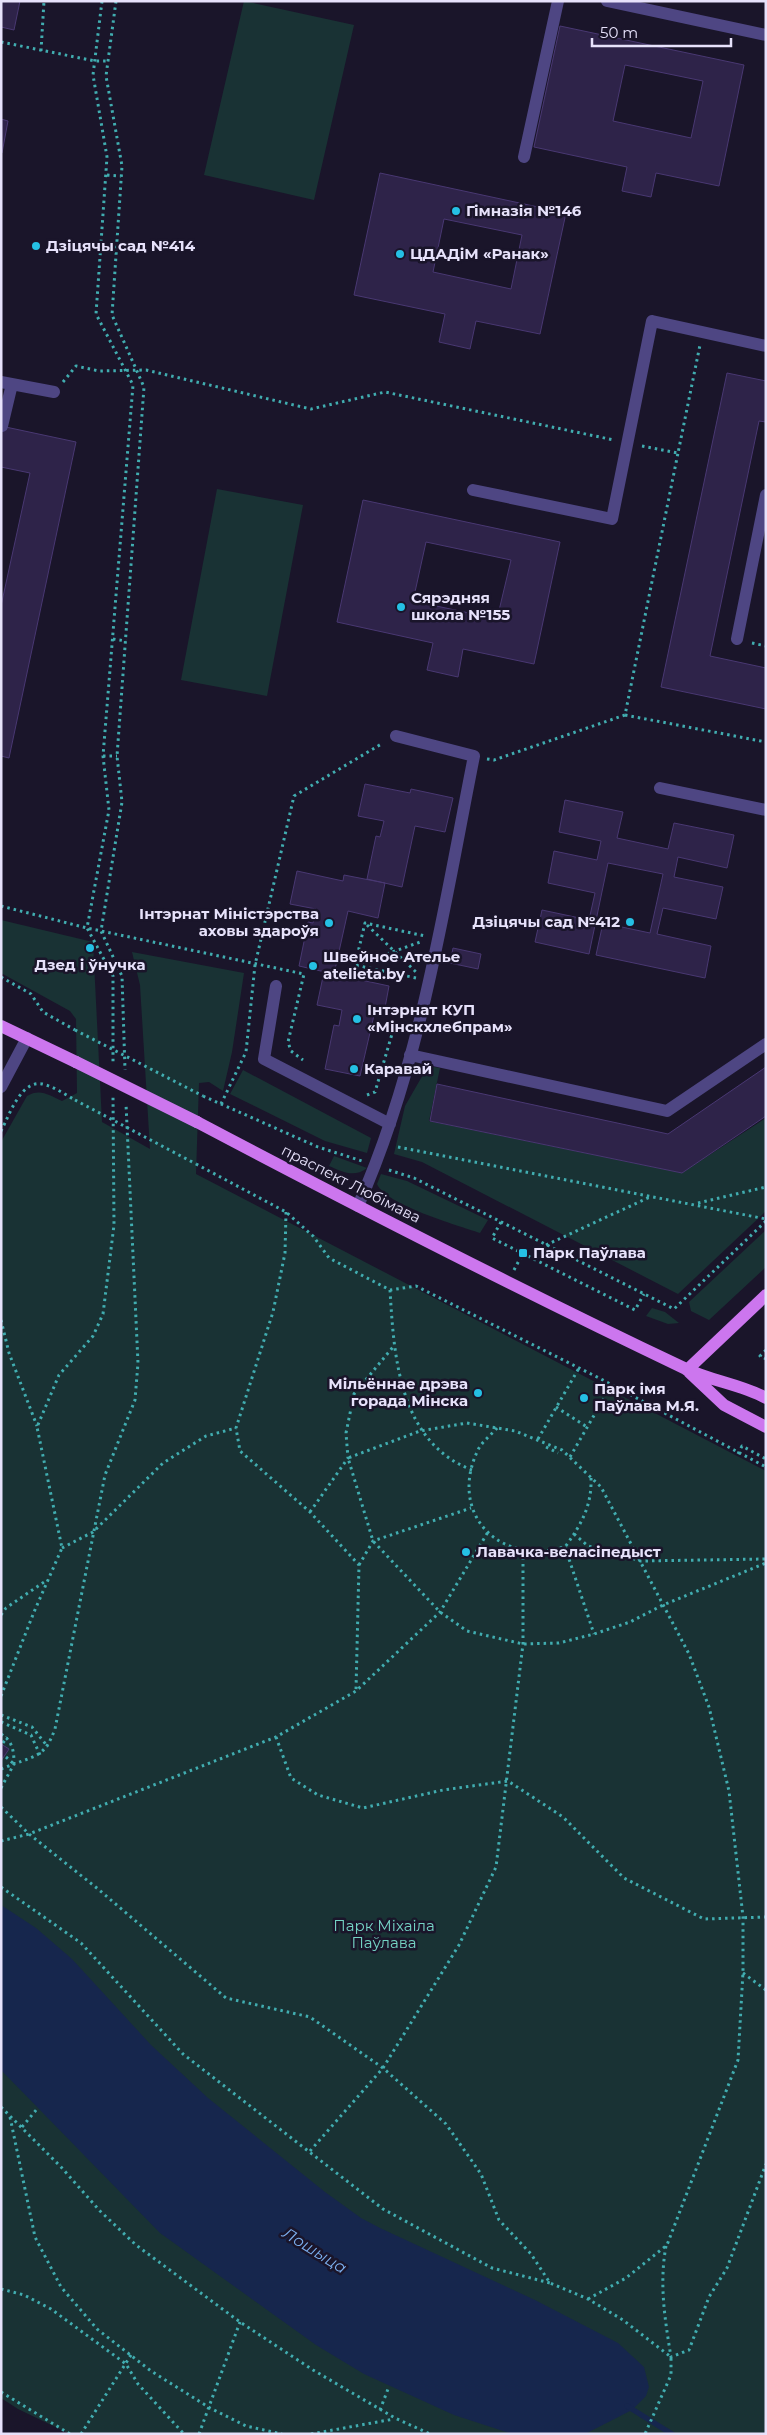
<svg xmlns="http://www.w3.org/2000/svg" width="767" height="2435" viewBox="0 0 767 2435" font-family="Montserrat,sans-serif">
<rect width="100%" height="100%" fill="#1a152a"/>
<path fill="#193234" d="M244,1L354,25L314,200L204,175Z
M217,489L303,505L267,696L181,680Z
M1,920L93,942L102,1122L150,1149L140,985L132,952L244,973L232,1052L223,1091L209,1082L199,1083L196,1174L766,1471V2434H70L18,2409L1,2398V1142L27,1096C40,1088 49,1095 62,1101L77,1093L76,1019L70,1011L1,973Z
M428,1066L440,1068L429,1121L682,1173L766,1118V1211L678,1294L422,1162L394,1154L405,1106Z
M243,1070L371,1138L367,1153L325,1141L230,1094Z
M334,1156L367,1168C354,1178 343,1172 329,1166Z
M381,1174L407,1181L488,1220L480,1233C457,1225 386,1205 377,1184Z
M766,1230V1267L709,1320L691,1311L689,1302Z
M652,1308L665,1312L679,1323L668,1324L646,1316Z"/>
<path fill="#16264d" d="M1,1905L36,1928L72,1959L151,2045L208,2098L325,2192L361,2218L380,2228L535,2300L618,2343L644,2367L649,2387L646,2396L632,2410L585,2434H512L454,2415L364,2374L316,2345L160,2233L1,2070Z"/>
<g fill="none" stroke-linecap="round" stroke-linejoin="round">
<path stroke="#16264d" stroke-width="5.5" d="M627,2406L672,2434"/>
</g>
<path fill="#2e2349" stroke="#493872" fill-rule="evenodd" d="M1,1H20L14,30L1,27Z
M560,26L744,65L719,186L656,173L651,197L622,191L627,167L534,147ZM625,65L703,81L691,138L613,121Z
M1,119L8,121L2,153H1Z
M380,173L566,213L540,334L476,321L470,349L439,342L445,314L354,295ZM444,219L522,235L511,289L433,272Z
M727,373L766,381V422L759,421L710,656L766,668V709L661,687Z
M1,426L76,442L9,758L1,756V606L30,473L1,467Z
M363,500L560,542L534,664L463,649L458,677L427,670L433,643L337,622ZM426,542L511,560L497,619L413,601Z
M365,784L410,793L411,789L453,798L445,832L415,826L402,887L367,879L376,836L380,837L384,821L358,816Z
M565,800L623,812L617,838L668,849L674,823L734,835L727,868L678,857L674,877L723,887L716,919L663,908L657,934L711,946L705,978L596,955L603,923L650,933L663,874L608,863L589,954L535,942L542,910L589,920L595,893L548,883L554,851L597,860L601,841L559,832Z
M297,871L343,881L344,875L385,883L378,918L348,911L334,974L299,966L308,922L313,923L316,909L290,904Z
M453,948L481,954L478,969L450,963Z
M324,972L389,986L384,1013L375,1011L360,1076L325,1069L334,1025L339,1026L342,1010L317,1005Z
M766,1067V1116L682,1173L430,1121L437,1084L668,1134Z
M1,1744L9,1749L1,1761Z"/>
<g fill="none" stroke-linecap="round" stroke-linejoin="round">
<path stroke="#41adb0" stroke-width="3" stroke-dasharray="2.5 4" stroke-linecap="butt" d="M102,1L93,75L107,157L96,314L133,385L103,756L109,810L87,928L113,976V1064
M116,1L106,76L122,166L112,315L144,387L117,756L122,802L101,931L122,976L125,1070
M1,42L95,61H108
M41,51L44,1
M107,175L121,176
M63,382L76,366L99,371L146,370L311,409L385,392L614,440
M642,446L678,453L700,345
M113,639L126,641
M752,643L766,646
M625,715L766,742
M103,756H117
M487,759L494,760L625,715L678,453
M1,906L87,928L304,974L288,1042L291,1051L303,1060
M367,925L416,972
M356,965L423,941
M1,977L31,994L43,1012L75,1030
M416,978L355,965L365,923L425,936
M367,1095L375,1092L392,1034L403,1027
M203,1096L318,1147L362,1161
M221,1104L246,1052L255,965L294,796L383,743
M1,1131C10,1114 22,1076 46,1085C56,1088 66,1095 75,1100
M398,1147L766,1219
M196,1164L286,1212L313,1236L329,1258L390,1290L416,1286L599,1378L766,1467
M389,1170L414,1178L674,1309L766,1221
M698,1203L766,1187
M286,1212L285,1253L273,1312L236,1428L240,1451L310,1512L359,1565L356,1690
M501,1222L492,1238L635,1310L644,1294
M546,1245L652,1196
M514,1270L523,1253
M390,1290C394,1357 399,1442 472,1470
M1,1320L9,1353L37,1426
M766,1350L760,1356L766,1359
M556,1407L587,1427
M497,1428C492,1434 483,1441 479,1448C452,1500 482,1553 542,1551C549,1551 557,1548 565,1547C581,1525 592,1506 591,1478
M538,1439L579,1368
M546,1447L558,1453
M738,1454L742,1446L766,1459
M570,1457L611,1386
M310,1512L348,1458L346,1433L354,1394L393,1347
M574,1534L588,1546L641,1561L766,1559
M565,1547L594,1634
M62,1548L93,1532L163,1463L206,1436L236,1428
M359,1565L373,1541L471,1508
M1,1615L6,1608L47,1580
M1,1696L34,1612L62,1548L37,1427L59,1375L93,1336L103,1314L114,1225L113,1096
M1,1715L32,1727L48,1747
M1,1722L31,1735L40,1755
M1,1734C13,1741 14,1752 14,1764
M276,1737L291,1778L318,1795L363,1808L443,1790L508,1781L563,1817L624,1878L704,1919L766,1917
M3,1743L7,1737
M6,1757L14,1764
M1,1769L14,1764
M1,1788L14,1764C39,1755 45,1755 55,1729L105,1475L135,1400L138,1363L126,1104
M1,1807L29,1834L98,1889L226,1998L310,2017L383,2068L446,2124L481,2174L499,2220L531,2254L550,2283L588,2299L623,2320L671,2357V2375L645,2434
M1,1841L29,1834L276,1737L356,1691L440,1612L488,1532
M1,1887L81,1943L183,2054L383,2209L492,2268L550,2283
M743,1973L766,1990
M1,2107L61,2167L100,2211L136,2245L240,2322L313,2370L395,2418L430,2434
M10,2117L35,2237L61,2287L97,2329L151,2371L210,2408L246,2426L282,2434
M22,2127L37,2109
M310,2151L383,2068L459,1945L496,1867L523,1644V1548
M666,2246C659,2284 665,2320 671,2357L689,2350L709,2297L727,2268L766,2164
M1,2289L24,2295L51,2309L126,2364L138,2384L184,2434
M588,2299L626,2278L667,2245L738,2060L743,1972V1917L729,1791L709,1707L689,1654L601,1487L562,1450L515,1431L467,1423L420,1431L348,1458L373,1541L440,1612L467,1631L523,1644L559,1643L594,1634L630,1622L663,1605L766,1563
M1,2392L70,2434
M380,2410L388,2389
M81,2434L131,2355
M199,2434L240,2322
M311,2434L394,2419"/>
<path stroke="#4e4683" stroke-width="12" d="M607,1L766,35
M524,157L558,1
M1,382L54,392
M2,426L12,384
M473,490L612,519L652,321L766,346
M737,639L766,495
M660,788L766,810
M276,986L264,1059L390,1124
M410,1055L667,1111L766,1044
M1,1087L27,1038
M358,1206C421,1064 444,907 474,756L396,736"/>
<path stroke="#cc76ee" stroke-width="12" d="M1,1026L76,1062
M197,1122C358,1207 520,1290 684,1368C710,1381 740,1384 766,1398
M687,1370L766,1295
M690,1373L724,1405L766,1427"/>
<path stroke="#41adb0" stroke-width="3" stroke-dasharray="2.5 4" stroke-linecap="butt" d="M75,1030L203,1096
M75,1100L196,1164"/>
<path stroke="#cc76ee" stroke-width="12" d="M76,1062L197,1122"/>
</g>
<g fill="#25c0e4" stroke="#1a152a" stroke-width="2">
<circle cx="456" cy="211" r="5"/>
<circle cx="36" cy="246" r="5"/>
<circle cx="400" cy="254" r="5"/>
<circle cx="401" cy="607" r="5"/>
<circle cx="630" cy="922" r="5"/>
<circle cx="329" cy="923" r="5"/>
<circle cx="90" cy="948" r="5"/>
<circle cx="313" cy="966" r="5"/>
<circle cx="357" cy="1019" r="5"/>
<circle cx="354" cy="1069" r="5"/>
<rect x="518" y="1248" width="10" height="10" rx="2.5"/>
<circle cx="478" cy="1393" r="5"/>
<circle cx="584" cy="1398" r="5"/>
<circle cx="466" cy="1552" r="5"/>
</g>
<g text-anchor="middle" stroke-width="5" stroke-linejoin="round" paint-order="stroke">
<g font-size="15" font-weight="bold" fill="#e7e2fb" stroke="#1a152a" text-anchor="start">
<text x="466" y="216">Гімназія №146</text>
<text x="46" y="251">Дзіцячы сад №414</text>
<text x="410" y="259">ЦДАДіМ «Ранак»</text>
<text x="411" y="603">Сярэдняя<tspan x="411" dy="17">школа №155</tspan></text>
<text x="319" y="919" text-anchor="end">Інтэрнат Міністэрства<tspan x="319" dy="17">аховы здароўя</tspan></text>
<text x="620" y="927" text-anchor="end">Дзіцячы сад №412</text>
<text x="323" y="962">Швейное Ателье<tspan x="323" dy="17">atelieta.by</tspan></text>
<text x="90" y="970" text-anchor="middle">Дзед і ўнучка</text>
<text x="367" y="1015">Інтэрнат КУП<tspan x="367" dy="17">«Мінскхлебпрам»</tspan></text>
<text x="364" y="1074">Каравай</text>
<text x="533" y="1258">Парк Паўлава</text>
<text x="468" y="1389" text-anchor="end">Мільённае дрэва<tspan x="468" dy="17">горада Мінска</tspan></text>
<text x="594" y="1394">Парк імя<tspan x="594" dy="17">Паўлава М.Я.</tspan></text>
<text x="476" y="1557">Лавачка-веласіпедыст</text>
</g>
<g font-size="15" fill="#e7e2fb" stroke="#1a152a">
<text transform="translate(351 1184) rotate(27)" y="5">праспект Любімава</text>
</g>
<g font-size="15" fill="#75d4c5" stroke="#1a152a">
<text x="384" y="1931">Парк Міхаіла<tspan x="384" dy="17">Паўлава</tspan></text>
</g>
<g font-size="16" font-style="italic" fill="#7cafef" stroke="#1a152a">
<text transform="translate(315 2250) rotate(32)" y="6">Лошыца</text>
</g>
</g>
<rect width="767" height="2435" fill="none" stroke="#e7e2fb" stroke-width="5"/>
<path d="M592 38v8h139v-8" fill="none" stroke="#e7e2fb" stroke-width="2.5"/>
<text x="600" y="38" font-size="15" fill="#e7e2fb" stroke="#1a152a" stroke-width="4" paint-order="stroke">50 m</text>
</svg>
